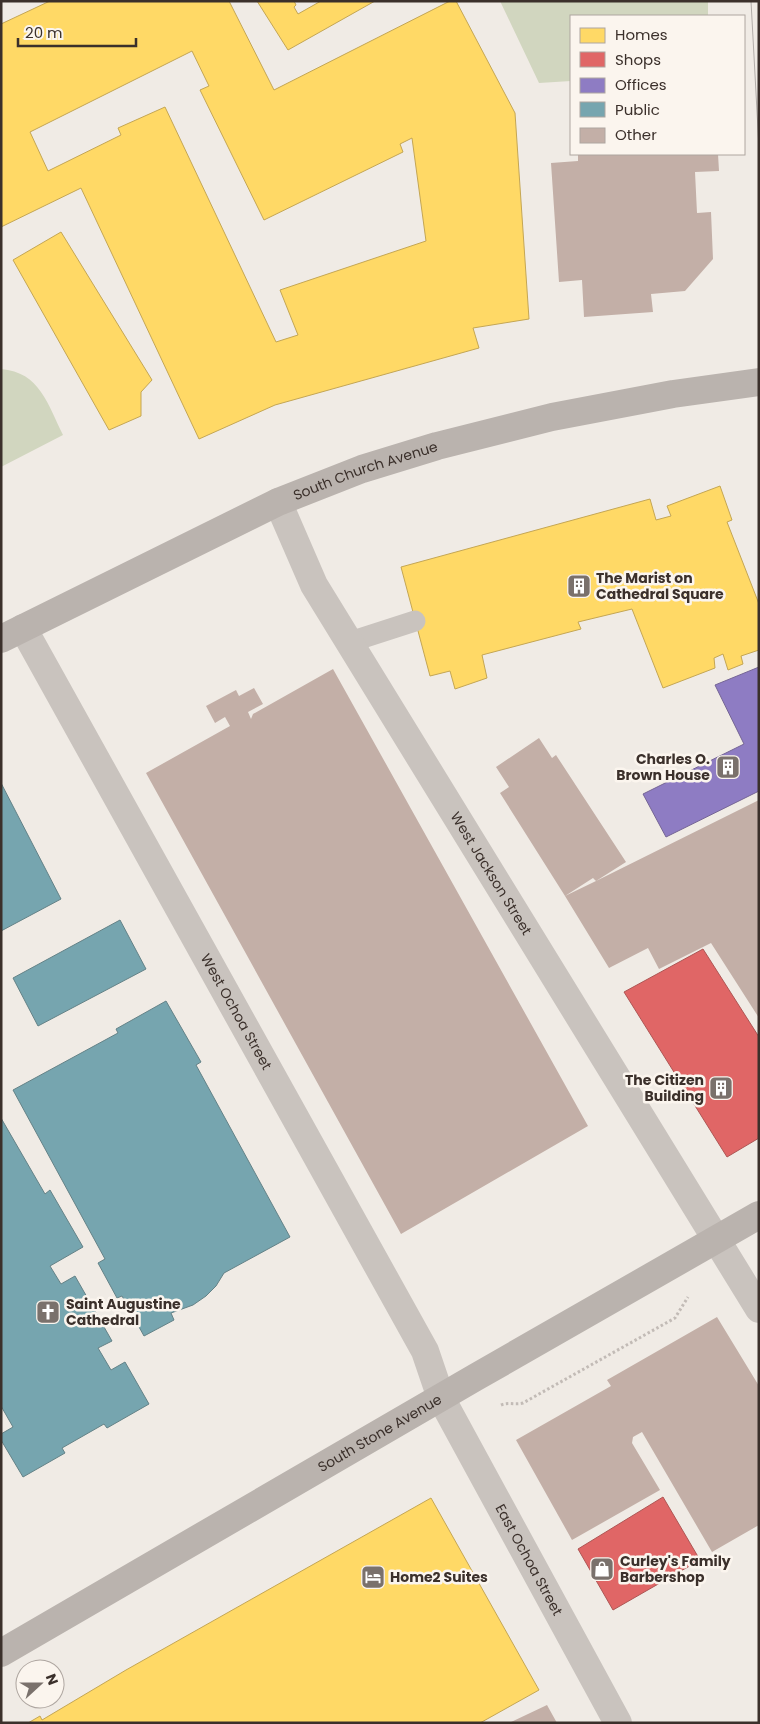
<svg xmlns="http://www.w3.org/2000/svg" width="760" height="1724" viewBox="0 0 760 1724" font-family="Poppins,sans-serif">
<rect width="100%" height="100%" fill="#f0ebe5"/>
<path fill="#d1d6bf" d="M500,1H708V16H571V81L539,83Z
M1,369C40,372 48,405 63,435L1,467Z"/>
<path fill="#ffd966" stroke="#c4a654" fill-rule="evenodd" d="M50,1H229L274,90L450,1H456L515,113L529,319L473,328L479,348L275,405L199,439L81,188L1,227V24ZM192,51L209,86L200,90L264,220L403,152L400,144L412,138L426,241L280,290L298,335L276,342L165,107L118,128L121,135L48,171L30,132Z
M257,1H294L296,5L294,7L298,14L321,1H375L288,50Z
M61,232L152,380L141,392V416L109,430L13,260Z
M720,486L732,520L727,522L759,604V650L741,656L743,664L728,670L723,654L714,658L715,668L663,688L632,609L578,622L581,629L482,655L487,678L455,689L450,671L430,676L401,567L650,499L656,520L671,516L667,506Z
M431,1498L539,1690L480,1723H28L40,1716L42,1720L126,1670Z"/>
<path fill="#e06666" stroke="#ae5654" d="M703,949L759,1037V1138L727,1157L624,992Z
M663,1497L700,1560L613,1610L578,1549Z"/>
<path fill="#8e7cc3" stroke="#756595" d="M759,667V791L666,837L643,794L744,744L715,685Z"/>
<path fill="#76a5af" stroke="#648287" d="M1,783L61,899L1,931Z
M120,920L146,969L38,1026L13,978Z
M166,1001L201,1062L196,1065L290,1237L224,1273L216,1286L206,1296L193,1305L171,1313L174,1320L144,1336L122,1296L117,1298L98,1263L105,1259L13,1090L118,1033L116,1029Z
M1,1118L45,1194L50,1190L83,1247L50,1266L61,1284L75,1276L112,1341L98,1348L111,1370L125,1362L149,1404L107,1428L104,1424L62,1448L65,1453L23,1477L1,1440V1434L13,1427L1,1406Z"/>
<path fill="#c3afa7" d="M578,154H718L719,171L695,172L697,213L711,212L713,259L685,291L651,294L653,312L584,317L582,280L559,282L551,163L578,161Z
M333,669L588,1126L401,1234L146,773L230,726L225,717L215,723L206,706L236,690L239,696L254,688L263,704L248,712L251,719L253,714Z
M539,738L552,758L556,755L626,862L596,881L759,800V1018L711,943L659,969L648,948L609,968L565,896L596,881L593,878L565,896L500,793L509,787L496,767Z
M717,1317L759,1386V1525L712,1552L642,1432L633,1437L632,1443L660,1490L572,1540L516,1440L611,1386L607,1380Z
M547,1705L557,1723H509Z"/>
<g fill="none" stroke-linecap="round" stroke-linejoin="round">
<path stroke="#c2bbb6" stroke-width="3" stroke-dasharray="2.5 2.5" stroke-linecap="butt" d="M501,1405C508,1402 515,1405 523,1403L675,1318L688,1297"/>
<path stroke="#c9c3be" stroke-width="21" d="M350,642L415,621"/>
<g stroke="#c9c3be" stroke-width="28">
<path id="s1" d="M278,502L314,585L759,1309"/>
<path id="s2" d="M23,628L425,1351L441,1398L618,1723"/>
</g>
<g stroke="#bab3ae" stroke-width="28">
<path id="s3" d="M1,639L278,502L362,469L437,446L552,417L673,394L759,382"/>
<path id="s4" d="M1,1653L476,1377L759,1215"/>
</g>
<path stroke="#b1aca8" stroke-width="1" d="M751,1L759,148"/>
</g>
<defs>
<g id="building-square" transform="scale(1.25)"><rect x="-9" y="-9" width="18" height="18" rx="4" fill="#7a716c" stroke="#fbf5ee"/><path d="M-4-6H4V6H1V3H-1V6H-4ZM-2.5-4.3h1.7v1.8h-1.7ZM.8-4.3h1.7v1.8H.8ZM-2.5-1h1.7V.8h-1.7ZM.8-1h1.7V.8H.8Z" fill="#fff"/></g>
<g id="church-square" transform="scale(1.25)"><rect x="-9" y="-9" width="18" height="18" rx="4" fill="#7a716c" stroke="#fbf5ee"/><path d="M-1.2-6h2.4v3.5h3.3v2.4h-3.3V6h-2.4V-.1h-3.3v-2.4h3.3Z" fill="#fff"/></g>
<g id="shop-square" transform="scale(1.25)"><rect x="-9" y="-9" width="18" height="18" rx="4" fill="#7a716c" stroke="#fbf5ee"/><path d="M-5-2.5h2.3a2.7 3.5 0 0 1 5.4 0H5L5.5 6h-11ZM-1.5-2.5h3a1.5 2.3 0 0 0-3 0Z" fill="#fff"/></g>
<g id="hotel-square" transform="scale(1.25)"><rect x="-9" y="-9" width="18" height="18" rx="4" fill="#7a716c" stroke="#fbf5ee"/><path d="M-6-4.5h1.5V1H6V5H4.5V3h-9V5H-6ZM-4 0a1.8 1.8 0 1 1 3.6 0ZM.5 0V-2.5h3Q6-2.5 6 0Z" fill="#fff"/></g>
</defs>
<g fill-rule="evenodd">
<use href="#building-square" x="579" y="586"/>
<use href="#building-square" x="728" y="767"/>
<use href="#building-square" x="721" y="1088"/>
<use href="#church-square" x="48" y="1312"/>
<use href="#shop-square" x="602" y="1569"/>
<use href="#hotel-square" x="373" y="1577"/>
</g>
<g text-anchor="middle" stroke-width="5" stroke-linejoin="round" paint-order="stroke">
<g font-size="14" fill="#3b302b" stroke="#fbf5ee">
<text dy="5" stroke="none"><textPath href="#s3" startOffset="402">South Church Avenue</textPath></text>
<text dy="5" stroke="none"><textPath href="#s1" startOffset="429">West Jackson Street</textPath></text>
<text dy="5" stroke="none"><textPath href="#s2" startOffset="439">West Ochoa Street</textPath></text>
<text dy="5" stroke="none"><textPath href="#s4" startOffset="438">South Stone Avenue</textPath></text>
<text dy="5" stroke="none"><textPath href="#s2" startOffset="1061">East Ochoa Street</textPath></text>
</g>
<g font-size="14" font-weight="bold" fill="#3b302b" stroke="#fbf5ee" text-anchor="start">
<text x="596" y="583">The Marist on<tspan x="596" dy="16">Cathedral Square</tspan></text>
<text x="710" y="764" text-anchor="end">Charles O.<tspan x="710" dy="16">Brown House</tspan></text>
<text x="704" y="1085" text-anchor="end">The Citizen<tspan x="704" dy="16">Building</tspan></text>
<text x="66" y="1309">Saint Augustine<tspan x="66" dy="16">Cathedral</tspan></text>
<text x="620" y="1566">Curley's Family<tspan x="620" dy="16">Barbershop</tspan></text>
<text x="390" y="1582">Home2 Suites</text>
</g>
</g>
<rect width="760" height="1724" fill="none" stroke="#3b302b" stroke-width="5"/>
<rect x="570" y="15" width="175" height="140" fill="#fbf5ee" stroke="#aea6a0"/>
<rect x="580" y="28" width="25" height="15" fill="#ffd966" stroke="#aea6a0"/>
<text x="615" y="40" font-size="15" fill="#3b302b">Homes</text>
<rect x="580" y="52" width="25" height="15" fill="#e06666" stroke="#aea6a0"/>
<text x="615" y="65" font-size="15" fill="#3b302b">Shops</text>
<rect x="580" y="78" width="25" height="15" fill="#8e7cc3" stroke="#aea6a0"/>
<text x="615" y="90" font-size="15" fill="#3b302b">Offices</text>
<rect x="580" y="102" width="25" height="15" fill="#76a5af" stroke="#aea6a0"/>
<text x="615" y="115" font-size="15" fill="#3b302b">Public</text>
<rect x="580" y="128" width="25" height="15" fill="#c3afa7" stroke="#aea6a0"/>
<text x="615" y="140" font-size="15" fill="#3b302b">Other</text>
<g transform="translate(40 1684) rotate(69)"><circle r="24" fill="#fbf5ee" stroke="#aea6a0"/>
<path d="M0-4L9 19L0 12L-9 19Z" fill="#7a716c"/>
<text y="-8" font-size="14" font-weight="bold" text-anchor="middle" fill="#3b302b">N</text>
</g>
<path d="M18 38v8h118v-8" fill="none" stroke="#3b302b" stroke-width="2.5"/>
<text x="25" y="38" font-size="15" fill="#3b302b" stroke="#fbf5ee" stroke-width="4" paint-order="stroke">20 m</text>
</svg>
